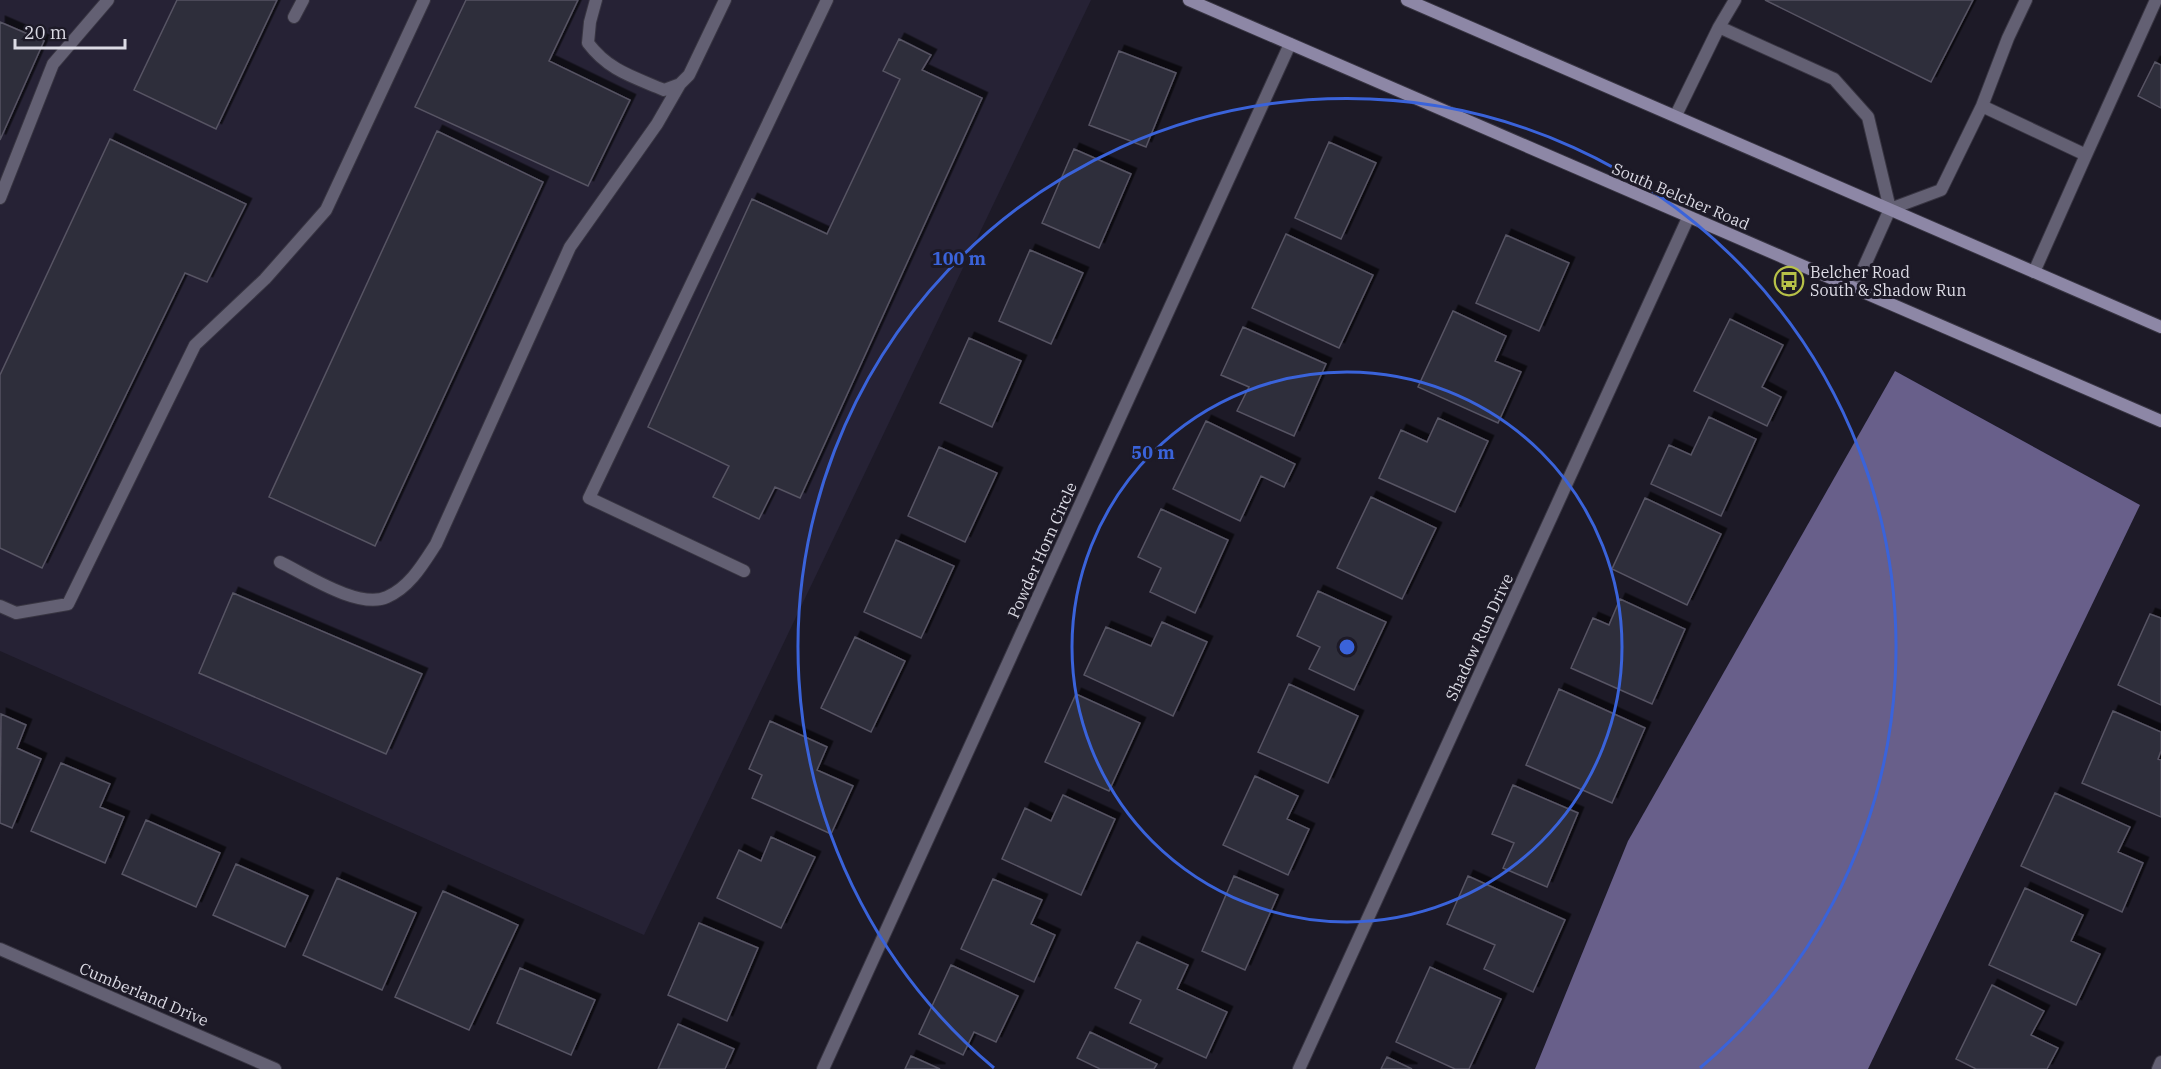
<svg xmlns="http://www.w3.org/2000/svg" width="2161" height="1069" viewBox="0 0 2161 1069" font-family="'IBM Plex Serif',serif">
<defs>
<filter id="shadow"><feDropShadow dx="5.5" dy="-5.5" stdDeviation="0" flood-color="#0009"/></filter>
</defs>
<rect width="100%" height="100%" fill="#1d1a27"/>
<path fill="#262235" d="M0,0H1091L644,935L0,651Z"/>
<path fill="#685f8a" d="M1895,371L2140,505L1868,1069H1535L1628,841Z"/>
<path fill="#2f2d3b" stroke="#575464" stroke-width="1.5" filter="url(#shadow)" d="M177,0H277L216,129L134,90Z
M466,0H578L549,61L630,100L588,186L415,107Z
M1765,0H1973L1931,82Z
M0,22L44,41L0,140Z
M899,39L931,55L922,70L982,98L800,498L775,487L759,519L713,497L729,466L648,427L752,199L827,234L900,79L883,71Z
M1119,51L1176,73L1146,147L1089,125Z
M2155,62L2161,65V108L2138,96Z
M437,131L543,182L375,546L269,497Z
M110,139L246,204L207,282L185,273L42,568L0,548V375Z
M1329,142L1376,163L1341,239L1295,218Z
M1074,149L1131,174L1099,248L1042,223Z
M1286,234L1373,275L1339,348L1252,308Z
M1506,235L1569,263L1539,331L1476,303Z
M1030,250L1083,273L1051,344L999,321Z
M1453,311L1506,336L1495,361L1521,372L1498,423L1418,387Z
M1730,319L1783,345L1762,387L1781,397L1767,426L1694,391Z
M1243,327L1326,364L1294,436L1237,411L1249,387L1221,375Z
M969,338L1021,361L992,427L940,403Z
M1709,417L1756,439L1721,516L1651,484L1669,445L1691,455Z
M1438,418L1488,441L1455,512L1379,478L1401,430L1427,442Z
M1206,421L1295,464L1284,487L1261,476L1240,521L1173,489Z
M939,447L997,473L965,542L908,516Z
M1371,497L1436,528L1402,599L1337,568Z
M1645,498L1721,534L1687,605L1612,569Z
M1161,509L1228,540L1195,613L1150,592L1161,568L1138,557Z
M896,540L954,566L921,638L864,612Z
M1318,591L1386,622L1354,690L1309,669L1320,647L1297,636Z
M233,593L422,674L386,754L199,673Z
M1620,599L1685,629L1652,704L1571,668L1593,618L1609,625Z
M2150,614L2161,618V705L2118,685Z
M1162,622L1207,642L1173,716L1084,675L1106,627L1151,646Z
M855,637L905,661L871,732L821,708Z
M1289,684L1358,716L1328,783L1258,752Z
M1559,689L1645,728L1612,803L1526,765Z
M1076,694L1140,723L1109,791L1045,762Z
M2113,711L2161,732V751L2158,759L2161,760V817L2082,783Z
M1,714L26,725L17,748L41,759L12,828L0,823Z
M770,721L827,747L817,770L853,786L831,834L752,798L762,775L749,769Z
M61,763L110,784L100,807L124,817L105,863L31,831Z
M1255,776L1298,796L1287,819L1309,829L1288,875L1223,845Z
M1513,785L1578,813L1547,887L1503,868L1514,843L1492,834Z
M2055,793L2130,827L2118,852L2143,863L2122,912L2021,866Z
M1063,795L1115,819L1081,895L1002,859L1025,808L1051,821Z
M146,820L220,853L196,907L122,874Z
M771,837L815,857L781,928L717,898L739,850L761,861Z
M236,864L308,896L285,947L213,915Z
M1234,876L1278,895L1245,970L1202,951Z
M1468,876L1565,920L1533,992L1484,969L1495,945L1447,924Z
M337,878L416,913L382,990L303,955Z
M993,879L1042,900L1031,924L1055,935L1034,982L961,949Z
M2025,888L2083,915L2071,941L2100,954L2076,1005L1989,965Z
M443,891L518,925L469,1030L395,997Z
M699,923L758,948L727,1021L668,995Z
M1137,942L1188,965L1177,989L1227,1012L1206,1058L1130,1023L1141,1000L1115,988Z
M951,965L1018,996L996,1042L974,1032L963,1055L919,1034Z
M1430,967L1501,999L1469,1069H1455L1396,1042Z
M520,968L595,1000L571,1055L497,1023Z
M1992,985L2044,1011L2031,1035L2058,1048L2047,1069H1976L1956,1059Z
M678,1024L734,1049L725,1069H658Z
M1090,1032L1157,1064L1154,1069H1100L1077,1058Z
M911,1056L940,1069H905Z
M1387,1057L1412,1069H1381Z"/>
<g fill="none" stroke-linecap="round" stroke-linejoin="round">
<g stroke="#383542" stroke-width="14">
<path id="lane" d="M596,0L590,22L588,43C609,71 634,77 664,90L680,84L689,75L725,0
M294,17L303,0
M1719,27L1834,79L1868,117L1890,209L1855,287
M1982,106L2008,38L2026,0
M1676,115L1719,27L1735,0
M2086,155L2156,0
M0,198L53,64L108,0
M1890,209L1941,190L1982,106L2086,155L2034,272
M280,562C305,574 359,610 387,597C410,587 423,564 436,544L570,247L657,124L680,84
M744,571L589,498L827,0
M0,606L16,613L68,604L195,345L265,279L326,210L424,0"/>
</g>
<g stroke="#383542" stroke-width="14">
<path id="street" d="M0,949L275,1069
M823,1069L1290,44
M1299,1069L1688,218
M2158,1069L2161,1062"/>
</g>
<g stroke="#383542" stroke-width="14">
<path id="secondary" d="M1189,0L2161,421
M1407,0L2161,327"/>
</g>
<use href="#lane" stroke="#636073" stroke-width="12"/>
<use href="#street" stroke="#636073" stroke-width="12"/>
<use href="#secondary" stroke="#8d87a6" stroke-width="12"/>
</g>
<g fill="none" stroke="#3a63da" stroke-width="3">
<circle cx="1347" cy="647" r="275"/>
<path d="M994 1068A549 549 0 1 1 1700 1068"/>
</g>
<defs>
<g id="bus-ring" transform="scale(1.5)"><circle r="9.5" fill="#1d1a27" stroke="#b7c148" stroke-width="1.5"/><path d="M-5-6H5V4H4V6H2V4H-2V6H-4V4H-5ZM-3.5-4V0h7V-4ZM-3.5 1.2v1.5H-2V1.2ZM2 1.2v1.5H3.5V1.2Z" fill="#b7c148"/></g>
</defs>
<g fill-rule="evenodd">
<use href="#bus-ring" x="1789" y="281"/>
</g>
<g text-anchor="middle" stroke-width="6" stroke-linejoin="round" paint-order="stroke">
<g font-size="16" fill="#dcdbe5" stroke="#1d1a27">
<text transform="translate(1681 196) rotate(23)" y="6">South Belcher Road</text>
<text transform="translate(1042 550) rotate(-66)" y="6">Powder Horn Circle</text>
<text transform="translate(1479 637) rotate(-65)" y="6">Shadow Run Drive</text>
<text transform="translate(144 994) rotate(23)" y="6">Cumberland Drive</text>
</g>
<g font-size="16" fill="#dcdbe5" stroke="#1d1a27" text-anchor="start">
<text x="1810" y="278">Belcher Road<tspan x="1810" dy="18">South &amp; Shadow Run</tspan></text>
</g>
</g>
<circle cx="1347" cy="647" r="9" fill="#3a63da" stroke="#1d1a27" stroke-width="3"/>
<g font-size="18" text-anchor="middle" font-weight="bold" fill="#3a63da" stroke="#1d1a27" stroke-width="6" stroke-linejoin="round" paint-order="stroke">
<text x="959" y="265">100 m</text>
<text x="1153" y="459">50 m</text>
</g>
<path d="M15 39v9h110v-9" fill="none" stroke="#dcdbe5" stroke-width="3"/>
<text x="24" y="39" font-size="18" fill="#dcdbe5" stroke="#1d1a27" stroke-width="4.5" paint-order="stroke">20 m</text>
</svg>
